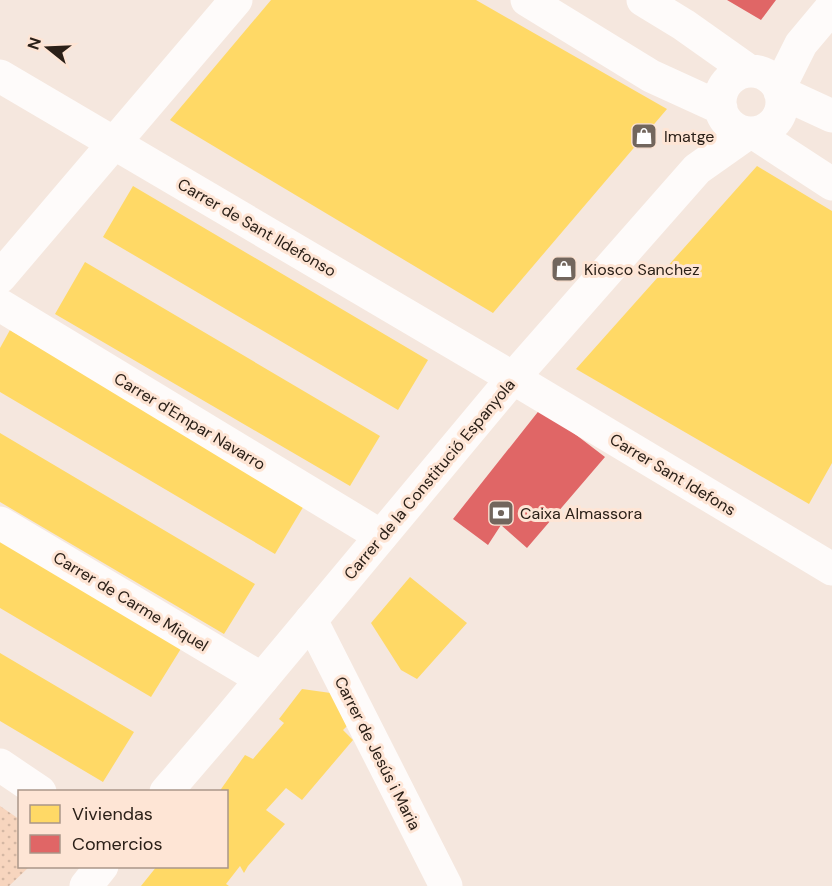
<svg xmlns="http://www.w3.org/2000/svg" width="832" height="886" viewBox="0 0 832 886" font-family="'DM Sans',sans-serif">
<defs>
<pattern id="grass-dots" width="8" height="8" patternUnits="userSpaceOnUse" patternTransform="scale(1.5)"><rect width="8" height="8" fill="#f7d5be"/><path d="M2 2h.1M6 6h.1" fill="none" stroke="#d4b7a3" stroke-width="1.8" stroke-linecap="round"/></pattern>
</defs>
<rect width="100%" height="100%" fill="#f5e7de"/>
<path fill="url(#grass-dots)" d="M0,806L19,819L20,866L29,867L9,886H0Z"/>
<path fill="#ffd966" d="M271,0H476L667,109L493,313L170,120Z
M757,166L832,211V463L809,504L576,369Z
M133,186L428,360L398,410L103,237Z
M85,262L380,436L350,486L55,314Z
M10,330L305,504L275,554L0,392V348Z
M0,433L255,584L224,634L0,502Z
M0,540L182,647L151,697L0,608Z
M410,577L467,623L417,679L401,670L371,623Z
M0,653L134,732L103,782L0,721Z
M302,689L338,694L348,725L343,730L353,740L302,800L286,788L266,810L285,824L248,866L244,873L240,866L226,884L229,886H141L157,866H226V792H219L245,755L253,759L284,723L279,719Z"/>
<path fill="#e06666" d="M727,0H776L761,20Z
M541,408L605,457L527,548L501,525L488,545L453,519Z"/>
<g fill="none" stroke-linecap="round" stroke-linejoin="round">
<path stroke="#fefbfa" stroke-width="33" d="M0,76L513,378L832,569
M779,88L801,44L832,7
M0,277L236,0
M0,305L381,536
M0,523L262,679
M311,620L446,886
M0,765L40,792"/>
<path stroke="#fefbfa" stroke-width="33" d="M527,0L651,76L721,108
M643,0L684,25L749,71
M720 102a31 31 0 1 1 62 0a31 31 0 1 1-62 0Z
M780,92L832,116
M754,133L832,184
M166,792L227,721L513,378L697,169L748,133
M86,886L102,866"/>
</g>
<defs>
<g id="shop-square" transform="scale(1.35)"><rect x="-9" y="-9" width="18" height="18" rx="4" fill="#72665d" stroke="#fee5d5"/><path d="M-5-2.5h2.3a2.7 3.5 0 0 1 5.4 0H5L5.5 6h-11ZM-1.5-2.5h3a1.5 2.3 0 0 0-3 0Z" fill="#fff"/></g>
<g id="bank-square" transform="scale(1.35)"><rect x="-9" y="-9" width="18" height="18" rx="4" fill="#72665d" stroke="#fee5d5"/><path d="M-6-4H6V4H-6ZM0-2.3a2.3 2.3 0 1 0 0 4.6a2.3 2.3 0 1 0 0-4.6Z" fill="#fff"/></g>
</defs>
<g fill-rule="evenodd">
<use href="#shop-square" x="644" y="136"/>
<use href="#shop-square" x="564" y="269"/>
<use href="#bank-square" x="501" y="513"/>
</g>
<g text-anchor="middle" stroke-width="6" stroke-linejoin="round" paint-order="stroke">
<g font-size="16" fill="#2b2018" stroke="#fee5d5" text-anchor="start">
<text x="664" y="142">Imatge</text>
<text x="584" y="275">Kiosco Sanchez</text>
<text x="520" y="519">Caixa Almassora</text>
</g>
<g font-size="16" fill="#2b2018" stroke="#fee5d5">
<text transform="translate(257 227) rotate(30)" y="6">Carrer de Sant Ildefonso</text>
<text transform="translate(190 421) rotate(31)" y="6">Carrer d'Empar Navarro</text>
<text transform="translate(673 474) rotate(31)" y="6">Carrer Sant Idefons</text>
<text transform="translate(429 479) rotate(-50)" y="6">Carrer de la Constitució Espanyola</text>
<text transform="translate(131 601) rotate(31)" y="6">Carrer de Carme Miquel</text>
<text transform="translate(378 753) rotate(63)" y="6">Carrer de Jesús i Maria</text>
</g>
</g>
<rect x="18" y="790" width="210" height="78" fill="#fee5d5" stroke="#aa9689" stroke-width="1.5"/>
<rect x="30" y="805" width="30" height="18" fill="#ffd966" stroke="#aa9689" stroke-width="1.5"/>
<text x="72" y="820" font-size="18" fill="#2b2018">Viviendas</text>
<rect x="30" y="835" width="30" height="18" fill="#e06666" stroke="#aa9689" stroke-width="1.5"/>
<text x="72" y="850" font-size="18" fill="#2b2018">Comercios</text>
<g transform="translate(48 48) rotate(288)" stroke="#fee5d5" stroke-width="4.5" paint-order="stroke">
<path d="M0-4.5L10 22L0 15L-10 22Z" fill="#2b2018"/>
<text y="-9" font-size="16" font-weight="bold" text-anchor="middle" fill="#2b2018">N</text>
</g>
</svg>
